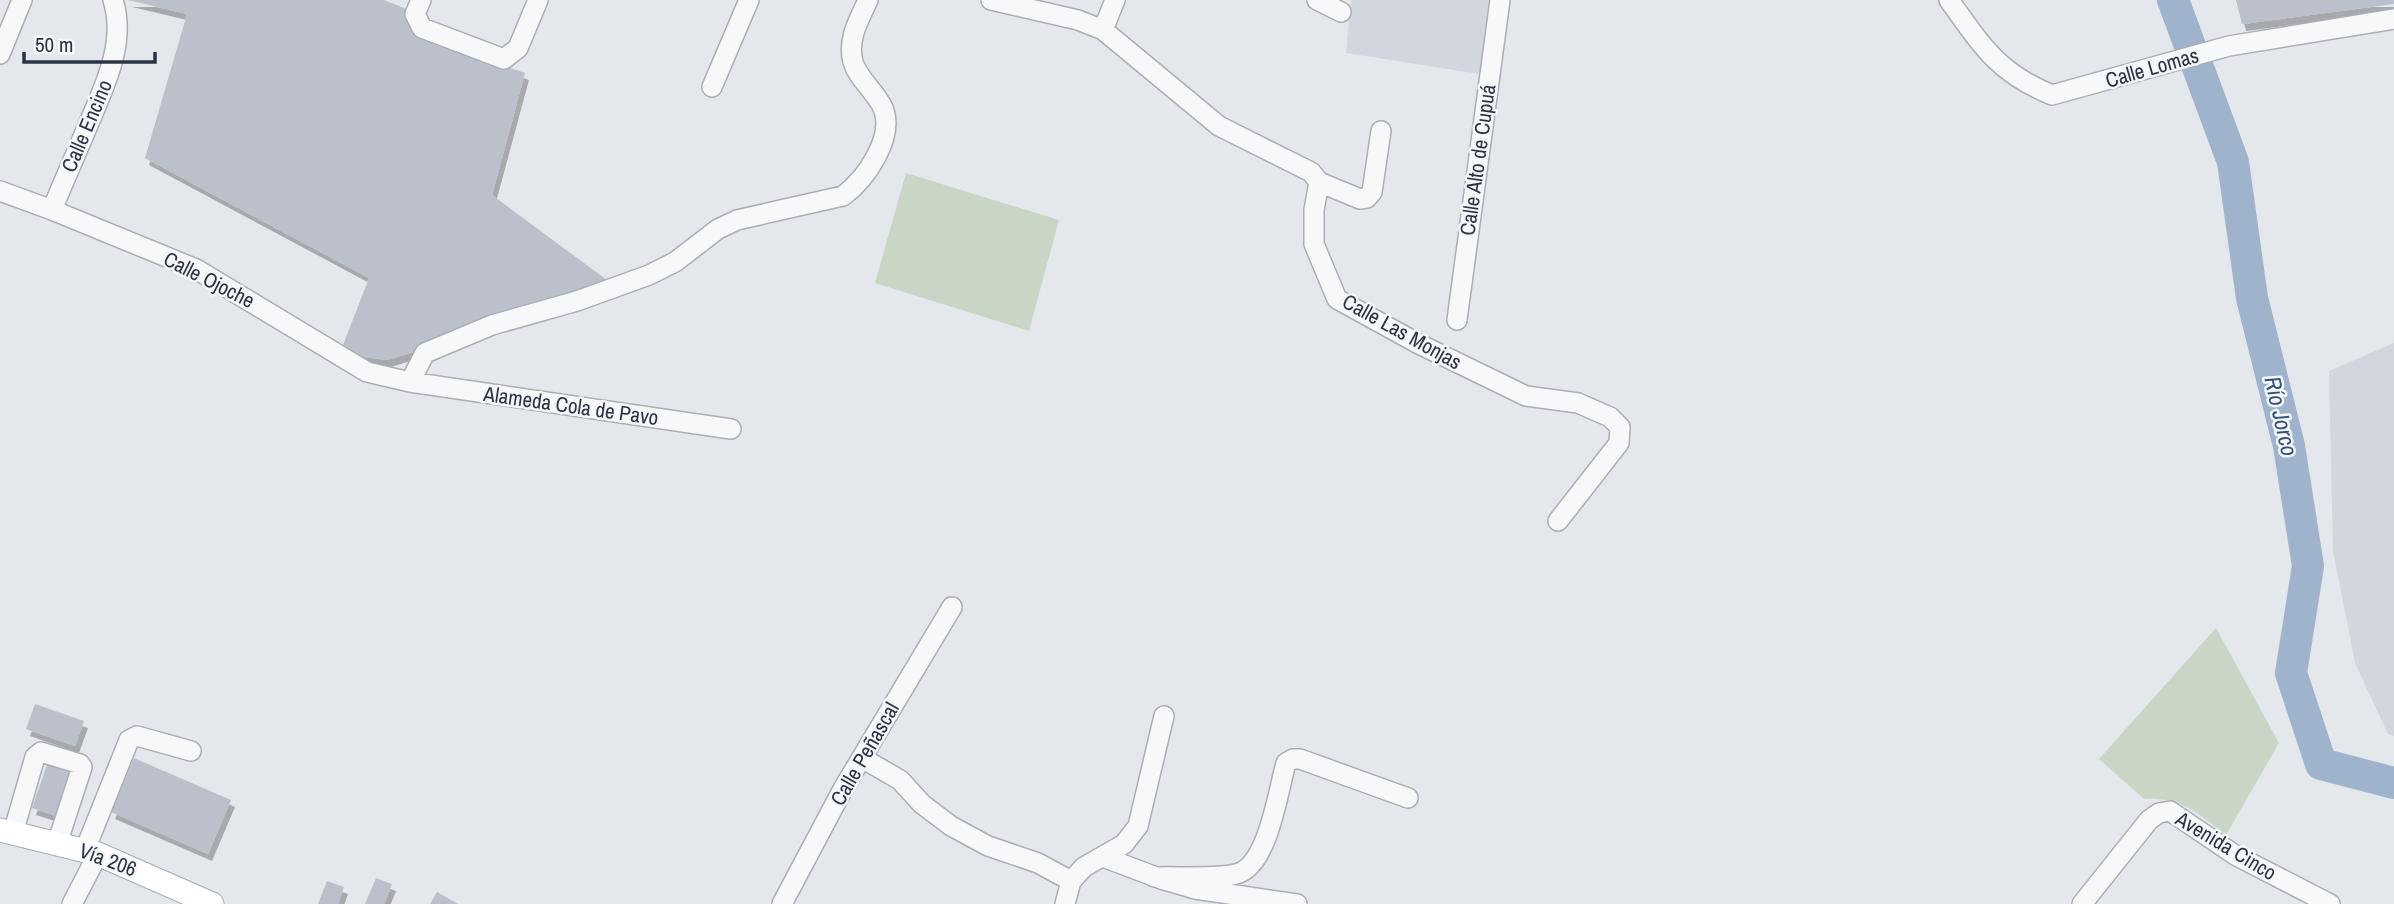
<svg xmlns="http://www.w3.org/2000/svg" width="2394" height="904" viewBox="0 0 2394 904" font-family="'Archivo Narrow',sans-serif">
<defs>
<filter id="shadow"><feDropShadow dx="4" dy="7" stdDeviation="0" flood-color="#0004"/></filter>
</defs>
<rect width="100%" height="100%" fill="#e4e7ec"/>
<path fill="#d2d6de" d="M1351,0H1489L1480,74L1346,53Z
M2394,343V736L2388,734L2355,663L2333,551L2329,371Z"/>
<path fill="#c9d6c5" d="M906,173L1059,220L1029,331L875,283Z
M2216,628L2279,743L2226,835C2197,813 2182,797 2144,799L2099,759Z"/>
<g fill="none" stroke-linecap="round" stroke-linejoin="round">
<path stroke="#9fb4cc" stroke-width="32" d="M2173,0L2233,162L2252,298L2289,446L2308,566L2291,673L2321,764L2394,783"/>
</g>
<path fill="#bbc0ca" filter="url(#shadow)" d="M128,0H384L409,10L410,26L422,38L525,73L492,195L611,283L493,314L413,352L387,360L365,357L343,345L369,278L145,158L187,14Z
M2236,0H2394V4L2242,24Z
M35,704L84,721L75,746L26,729Z
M134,758L231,800L208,854L111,812Z
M49,759L77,768L60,817L32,808Z
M376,878L392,884L384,904H365Z
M327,881L344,887L338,904H318Z
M437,892L458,904H430Z"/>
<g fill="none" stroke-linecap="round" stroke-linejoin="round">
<g stroke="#a9aeb7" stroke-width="22">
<path id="minor" d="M421,0L415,14L422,28L504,59L518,48L538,0
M991,0L1078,20L1103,30L1219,126L1311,172L1319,182L1314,210V244L1337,299L1417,343L1526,396L1578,403L1610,417L1620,427L1619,443L1558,521
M1317,0L1341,12
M1949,0C1982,46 1998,73 2052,95L2229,46L2394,19
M1103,30L1115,0
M0,54L22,0
M712,87L749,0
M1319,182L1360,199L1367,198L1372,192L1381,131
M0,191L52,210L196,269L367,372L410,382L731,429
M52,210C63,183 75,156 86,130C103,89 127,44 113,0
M1457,320L1500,0
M410,382L425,353L492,325L577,301L649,275L675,262L718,229L737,220L843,196C866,179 895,137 883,108C876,92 858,79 853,62C847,39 859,20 868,0
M862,758L900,780L922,804L951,826L988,846L1038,863L1071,881
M13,833L35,757L41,752L80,764L82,767L57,844
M85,850L129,740L137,736L191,751
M1103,857L1164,880L1195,889L1297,904
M1154,877C1176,876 1217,879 1236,874C1268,867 1278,791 1286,763L1293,759H1300L1408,798
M72,904L98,854
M782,904L843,789L952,607
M1065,904L1071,881L1084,867L1124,844L1138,826L1164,716
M2082,904L2149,820L2159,813L2170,811L2235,855L2330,904"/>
</g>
<g stroke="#a3abb8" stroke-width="25">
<path id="major" d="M0,830L98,854L212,904"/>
</g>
<use href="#minor" stroke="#f7f8fa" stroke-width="19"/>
<use href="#major" stroke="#fff" stroke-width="23"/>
</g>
<g text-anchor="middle" stroke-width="5" stroke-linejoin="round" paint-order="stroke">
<g font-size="21" fill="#2b3445" stroke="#f4f6f9">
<text transform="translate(2152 68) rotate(-16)" y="7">Calle Lomas</text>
<text transform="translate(87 126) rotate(-67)" y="7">Calle Encino</text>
<text transform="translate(1478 160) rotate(-82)" y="7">Calle Alto de Cupuá</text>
<text transform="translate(209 280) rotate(27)" y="7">Calle Ojoche</text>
<text transform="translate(1402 332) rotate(29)" y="7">Calle Las Monjas</text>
<text transform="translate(571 406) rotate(8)" y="7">Alameda Cola de Pavo</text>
<text transform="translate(865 754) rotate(-60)" y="7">Calle Peñascal</text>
<text transform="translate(2226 846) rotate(31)" y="7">Avenida Cinco</text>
<text transform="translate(108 860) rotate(20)" y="7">Vía 206</text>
</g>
<g font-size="23" font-style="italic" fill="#34527a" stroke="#f4f6f9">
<text transform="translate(2281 416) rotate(77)" y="8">Río Jorco</text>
</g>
</g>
<path d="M24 52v10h131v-10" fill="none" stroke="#2b3445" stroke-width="3.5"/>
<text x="35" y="52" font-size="21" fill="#2b3445" stroke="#f4f6f9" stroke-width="5" paint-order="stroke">50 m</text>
</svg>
